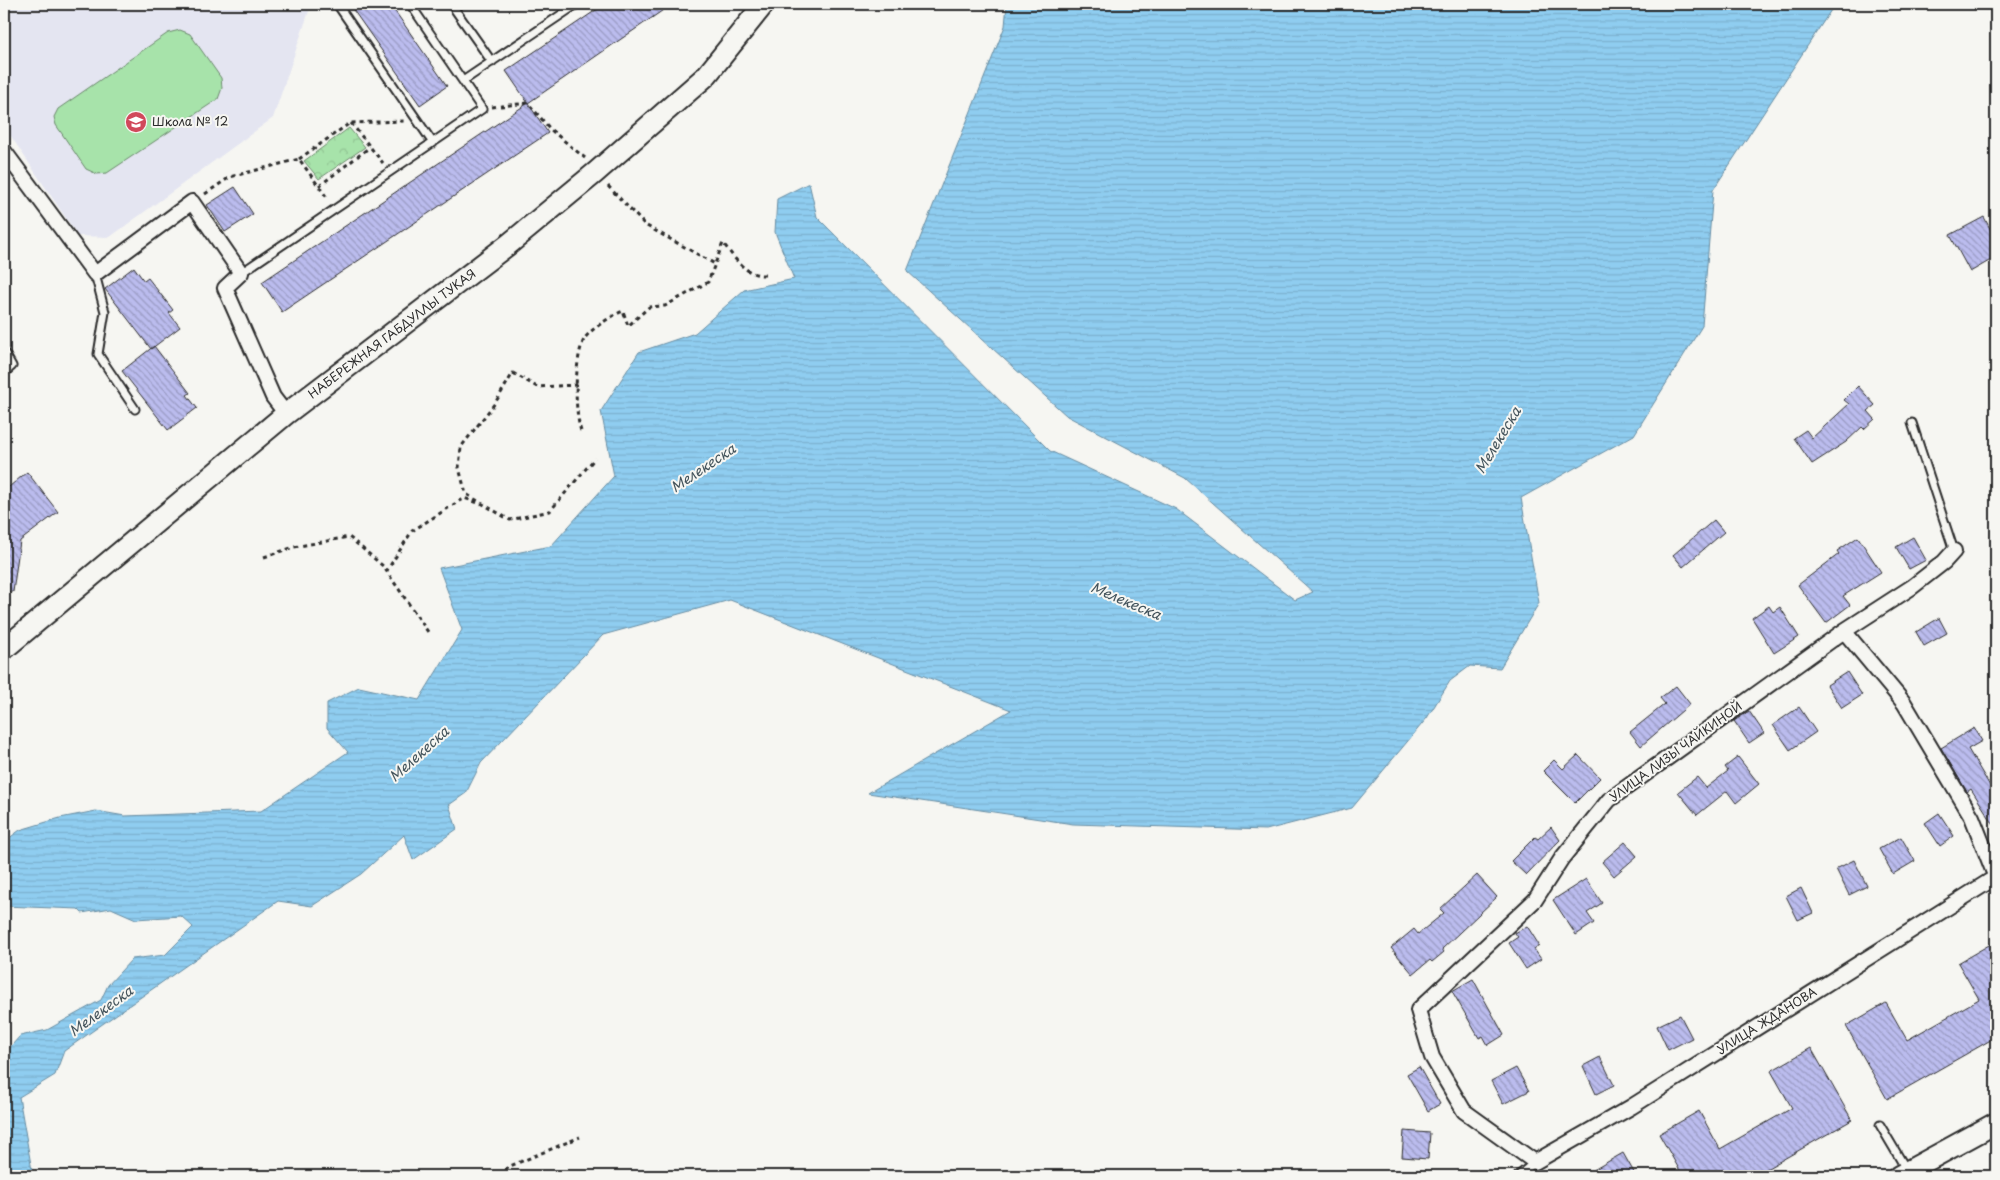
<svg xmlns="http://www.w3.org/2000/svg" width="2000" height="1180" viewBox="0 0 2000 1180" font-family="'Playpen Sans',sans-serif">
<defs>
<pattern id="park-crowns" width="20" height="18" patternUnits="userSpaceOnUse" patternTransform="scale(1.25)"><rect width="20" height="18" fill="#a7e3aa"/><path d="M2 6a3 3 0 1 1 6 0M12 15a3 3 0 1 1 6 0" fill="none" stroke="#90c392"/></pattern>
<pattern id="water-rules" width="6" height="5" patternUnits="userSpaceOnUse" patternTransform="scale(1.25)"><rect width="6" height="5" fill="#8fcdf0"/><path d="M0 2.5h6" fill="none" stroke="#7cb0ce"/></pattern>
<pattern id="building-back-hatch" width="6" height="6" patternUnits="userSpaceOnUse" patternTransform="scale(1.25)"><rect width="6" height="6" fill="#bbbcee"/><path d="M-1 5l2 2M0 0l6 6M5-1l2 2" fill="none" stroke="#9899c1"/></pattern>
</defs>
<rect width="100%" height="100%" fill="#f6f6f2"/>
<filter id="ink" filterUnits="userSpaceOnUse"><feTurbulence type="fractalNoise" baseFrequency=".02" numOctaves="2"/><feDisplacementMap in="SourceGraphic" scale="10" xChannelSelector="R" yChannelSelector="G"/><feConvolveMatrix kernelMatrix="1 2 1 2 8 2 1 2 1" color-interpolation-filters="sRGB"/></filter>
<g filter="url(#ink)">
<path fill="#e4e5f1" d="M4,4H310L311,5L273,118L110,237L78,236L4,126Z"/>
<path fill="url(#park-crowns)" stroke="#69876a" d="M349,128L365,147L319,179L304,161Z"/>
<path fill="#a7e3aa" stroke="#69876a" d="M180,30L190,34L221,78L222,88L218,99L107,173L97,174L86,169L56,125L54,117L58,109L168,33Z"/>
<path fill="url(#water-rules)" stroke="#678ca1" d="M1007,4H1827L1831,10L1713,190L1702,326L1634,435L1521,498L1539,603L1500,668L1470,666L1450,681L1427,718L1352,808L1266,830L1073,824L868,793L1011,710L730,600L603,635L481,763L466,793L449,805L457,829L413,860L404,835L361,874L312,906L278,901L64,1051L55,1075L19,1097L33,1176H4V1054L20,1036L47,1030L101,1000L108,985L132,959L165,955L193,927L181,916L136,919L111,908L82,913L78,909L4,906V842L20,830L60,818L96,811L125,816L261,811L348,752L327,728V703L359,687L419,700L462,630L439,568L551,546L614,476L601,411L639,352L695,333L744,290L794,279L775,232L777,199L809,183L817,217L1050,451L1176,509L1295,600L1313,592L1185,478L1067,416L907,271L1005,26Z"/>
<path fill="url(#building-back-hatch)" stroke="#2b2b2b" d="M349,4H390L447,86L420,105Z
M605,4H672L528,103L506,71Z
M528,103L548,133L282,312L262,282Z
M235,187L253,214L225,232L207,205Z
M1984,217L1996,240V257L1970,272L1950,235Z
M134,267L144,281L148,278L173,310L169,313L180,327L151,349L105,289Z
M154,346L190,393L187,395L197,408L168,430L122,371Z
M1858,386L1875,405L1868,411L1875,419L1864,429L1862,427L1846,442L1812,464L1794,438L1806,430L1812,438L1849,404L1844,400Z
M27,472L58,512L20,541L13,592L4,591V491Z
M1714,520L1724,532L1683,567L1673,555Z
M1858,537L1881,572L1843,596L1850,605L1826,623L1798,585L1839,554L1837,551Z
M1913,537L1926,560L1909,569L1896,547Z
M1769,606L1773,612L1780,607L1799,637L1774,653L1752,618Z
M1939,618L1947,633L1924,646L1916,632Z
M1847,672L1862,695L1842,708L1827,685Z
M1676,686L1690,704L1641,746L1630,732L1665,704L1660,698Z
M1799,707L1816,732L1790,750L1773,725Z
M1749,711L1764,733L1749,743L1734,721Z
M1974,728L1982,741L1968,749L1996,796V828L1971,789L1967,792L1941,748Z
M1578,755L1600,778L1575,803L1543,771L1554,760L1563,769Z
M1738,757L1759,784L1736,803L1727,791L1697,815L1678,792L1697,777L1706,788L1728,771L1725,767Z
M1939,813L1954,836L1940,846L1925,823Z
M1551,827L1560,840L1526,875L1511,861L1535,837L1538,839Z
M1901,837L1915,861L1893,874L1879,849Z
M1625,842L1637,856L1614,876L1602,862Z
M1854,860L1867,886L1849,895L1836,869Z
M1477,875L1497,897L1442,949L1444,952L1432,962L1430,960L1413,974L1391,948L1414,929L1418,934L1444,913L1440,909Z
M1586,879L1602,903L1587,913L1594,923L1576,935L1553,900Z
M1801,888L1813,913L1798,920L1786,896Z
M1527,926L1539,945L1534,949L1541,959L1526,969L1509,943L1518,937L1515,933Z
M1996,941V1037L1887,1099L1846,1026L1886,1003L1907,1040L1979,999L1958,963Z
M1473,979L1504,1035L1488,1045L1483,1036L1479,1038L1452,991Z
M1680,1015L1692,1038L1668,1050L1657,1026Z
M1811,1048L1852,1120L1754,1176H1683L1659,1134L1699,1111L1720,1149L1792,1108L1771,1071Z
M1600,1057L1614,1085L1596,1094L1583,1066Z
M1419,1067L1440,1104L1428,1111L1407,1074Z
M1516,1068L1529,1091L1503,1104L1491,1081Z
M1404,1131L1430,1133L1428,1159L1402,1157Z
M1623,1153L1636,1176H1583Z"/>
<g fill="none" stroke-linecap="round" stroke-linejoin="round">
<g stroke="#2b2b2b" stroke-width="11">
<path id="lane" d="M337,4L433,143
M451,4L492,62
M463,81L577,4
M241,273L482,109L410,4
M95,274L105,312L98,354L135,409
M4,352L12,366L4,373
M1912,423L1954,551
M1880,1125L1906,1169
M1518,1176L1535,1162"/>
</g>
<g stroke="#2b2b2b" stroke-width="18">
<path id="street" d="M4,151L95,274L192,202L241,273L225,288L273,397L286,414
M1954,551L1944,562L1912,587L1844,631L1609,800L1562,858L1535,900L1418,1010L1432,1057L1464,1111L1535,1162L1631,1107L1996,877
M1844,631L1904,703L1972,817L1996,878"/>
</g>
<g stroke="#2b2b2b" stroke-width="24">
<path id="secondary" d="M4,649L286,414L509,244L595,173L706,76L764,4
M1899,1176L1996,1123"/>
</g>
<path stroke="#2b2b2b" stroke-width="3" stroke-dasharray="4 4" stroke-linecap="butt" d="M492,107L528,103L551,130L585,158
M351,123L383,163
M299,159L350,123L404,121
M319,186L370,147
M608,186L645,225L715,264
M205,194L230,177L299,159L328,199
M577,385L537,387L513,373L495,403L461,447L459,468L466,494L510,520L550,511L595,458
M581,431C574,412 574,355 585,338C591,329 613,315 623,311L628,326L649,307L665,306L708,282L723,243C734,257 745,276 765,275
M264,557L294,547L349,537L383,566L428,632
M386,572L412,531L464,498L481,504
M500,1176L508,1167L580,1137"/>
<use href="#lane" stroke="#f6f6f2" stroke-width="7"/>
<use href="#street" stroke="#f6f6f2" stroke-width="14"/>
<use href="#secondary" stroke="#f6f6f2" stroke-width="20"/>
</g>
</g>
<defs>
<g id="school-disc" transform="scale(1.125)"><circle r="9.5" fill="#d1495b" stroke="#f6f6f2"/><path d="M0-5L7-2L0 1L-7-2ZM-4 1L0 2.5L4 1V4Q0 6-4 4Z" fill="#fff"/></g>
</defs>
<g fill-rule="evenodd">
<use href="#school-disc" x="136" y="122"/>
</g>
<g text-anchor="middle" stroke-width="4" stroke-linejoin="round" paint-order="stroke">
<g font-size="12" fill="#2b2b2b" stroke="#f6f6f2" text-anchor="start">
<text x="152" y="126">Школа № 12</text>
</g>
<g font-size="12" fill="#2b2b2b" stroke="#f6f6f2">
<text transform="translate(392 334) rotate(-37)" y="4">НАБЕРЕЖНАЯ ГАБДУЛЛЫ ТУКАЯ</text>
<text transform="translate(1676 752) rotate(-36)" y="4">УЛИЦА ЛИЗЫ ЧАЙКИНОЙ</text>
<text transform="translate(1767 1021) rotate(-32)" y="4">УЛИЦА ЖДАНОВА</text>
</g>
<g font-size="14" font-style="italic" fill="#44545c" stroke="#f6f6f2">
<text transform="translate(1498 440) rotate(-59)" y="5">Мелекеска</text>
<text transform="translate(703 468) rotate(-34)" y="5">Мелекеска</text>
<text transform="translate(1126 601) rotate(23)" y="5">Мелекеска</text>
<text transform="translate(419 754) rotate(-42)" y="5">Мелекеска</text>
<text transform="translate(101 1011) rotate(-36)" y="5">Мелекеска</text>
</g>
</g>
<rect width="2000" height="1180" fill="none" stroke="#f6f6f2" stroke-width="20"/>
<rect x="10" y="10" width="1980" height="1160" fill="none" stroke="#2b2b2b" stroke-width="2" filter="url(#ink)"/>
</svg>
